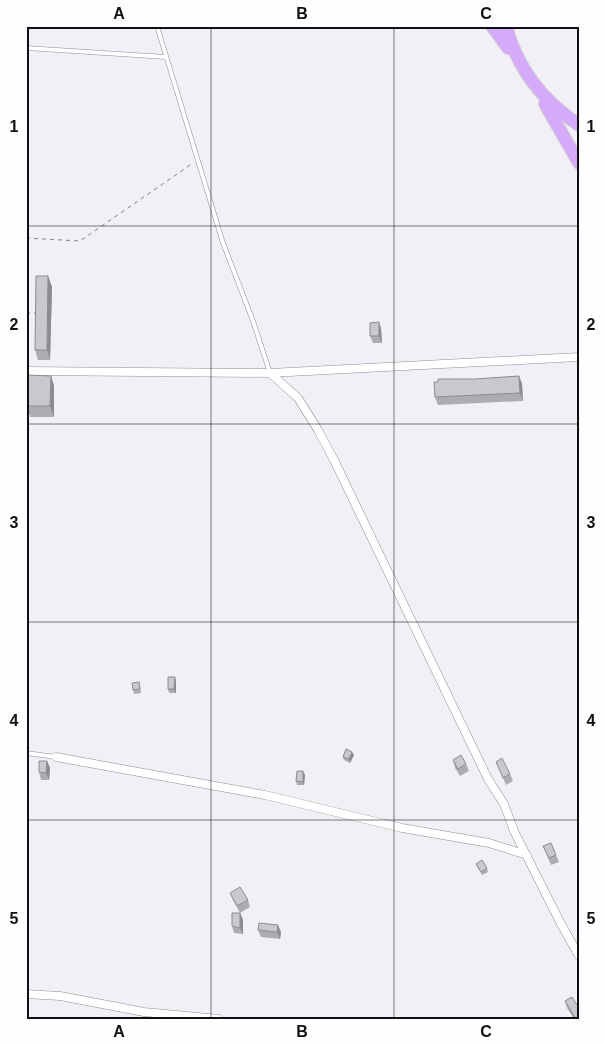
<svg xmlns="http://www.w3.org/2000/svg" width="605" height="1045" viewBox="0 0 605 1045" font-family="Arial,sans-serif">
<rect width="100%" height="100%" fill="#f3eff6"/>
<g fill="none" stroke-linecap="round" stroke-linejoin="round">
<g stroke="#918d94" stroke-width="5">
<path id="service" d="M157,26L223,243L253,321L270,373
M26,48L166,57
M26,753L56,757"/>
</g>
<g stroke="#918d94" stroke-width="9">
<path id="minor" d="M26,371L270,373L579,357
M270,373L298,398L318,430L334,460L488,779L504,804L514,831L560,922L579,956
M56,757L265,795L402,828L489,843L527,855
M26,994L60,996L144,1012L219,1019"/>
</g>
<g stroke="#cfcfd0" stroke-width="14">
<path id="trunk" d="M492,26L508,48
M506,26C517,69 543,101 579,125
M545,104L579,163"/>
</g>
<path stroke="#848186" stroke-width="1" stroke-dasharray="4 4" stroke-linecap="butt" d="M26,238L80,241L193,163
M26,313H35"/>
<use href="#service" stroke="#fff" stroke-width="4"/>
<use href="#minor" stroke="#fff" stroke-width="8"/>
<use href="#trunk" stroke="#d6aafa" stroke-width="12"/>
</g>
<path fill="#aeabb1" d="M48,276L52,287L50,360H38L35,350Z
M379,322L381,329L382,343H373L370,336Z
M27,375L51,376L54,386V417H30V415H26Z
M519,376L522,384L523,401L438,405L435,397L438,382Z
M176,681V693H169L168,689Z
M140,685L141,693L134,694L133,690Z
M354,755L350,763L344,760L343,757Z
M453,760L466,764L469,771L460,776L455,768Z
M47,761L50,768L49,780H41L39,772Z
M496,762L510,774L513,781L506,785Z
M305,775L304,785H297L296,781Z
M543,846L556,855L559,862L551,865Z
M476,864L487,868L488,872L482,875Z
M230,893L248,900L250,907L240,913L233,900Z
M240,913L243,920V934L234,933L232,926Z
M258,930L281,932L280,939L261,937Z
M565,1001L579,1019H574L567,1008Z"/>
<path fill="#8d8b90" d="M48,276L52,287L50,360L47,350Z
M379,322L381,329L382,343L379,336Z
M51,376L54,386V417L50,406Z
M519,376L522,384L523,401L520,393Z
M175,677L176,681V693L174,689Z
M352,752L354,755L350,763L349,759Z
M47,761L50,768L49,780L46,773Z
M303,771L305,775L304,785L303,782Z
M240,913L243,920V934L240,928Z
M278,925L281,932L280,939L277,932Z"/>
<path fill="#cac7ce" stroke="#8d8b90" d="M36,276H48L47,350H35Z
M379,322V336H370V323Z
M27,375L51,376L50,406H27Z
M519,376L520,393L435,397L434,382H438V379H475Z
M168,677H175L174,689H168Z
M139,682L140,689L133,690L132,683Z
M346,749L352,752L349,759L343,757Z
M461,755L466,764L458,769L453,760Z
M502,758L510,774L503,778L496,762Z
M39,761H47L46,773L39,772Z
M297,771H303V782L296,781Z
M551,843L556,855L549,858L543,846Z
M482,860L487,868L481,872L476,864Z
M240,887L248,900L237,906L230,893Z
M232,913H240V928L232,926Z
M259,923L278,925L277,932L258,930Z
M572,997L579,1008V1019H576L565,1001Z"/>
<path fill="none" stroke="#110f12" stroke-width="1" stroke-opacity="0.55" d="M211,26V1019M394,26V1019M26,226H579M26,424H579M26,622H579M26,820H579"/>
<rect width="605" height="1045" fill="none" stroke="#fefdff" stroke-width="55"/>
<rect x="28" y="28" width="550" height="990" fill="none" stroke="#110f12" stroke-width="2"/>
<g font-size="16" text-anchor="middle" font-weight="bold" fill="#110f12">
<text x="119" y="19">A</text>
<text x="302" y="19">B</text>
<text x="486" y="19">C</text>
<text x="14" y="132">1</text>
<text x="591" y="132">1</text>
<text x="14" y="330">2</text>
<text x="591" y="330">2</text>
<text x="14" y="528">3</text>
<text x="591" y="528">3</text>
<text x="14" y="726">4</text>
<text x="591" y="726">4</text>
<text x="14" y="924">5</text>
<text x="591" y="924">5</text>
<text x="119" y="1037">A</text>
<text x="302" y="1037">B</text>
<text x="486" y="1037">C</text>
</g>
</svg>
